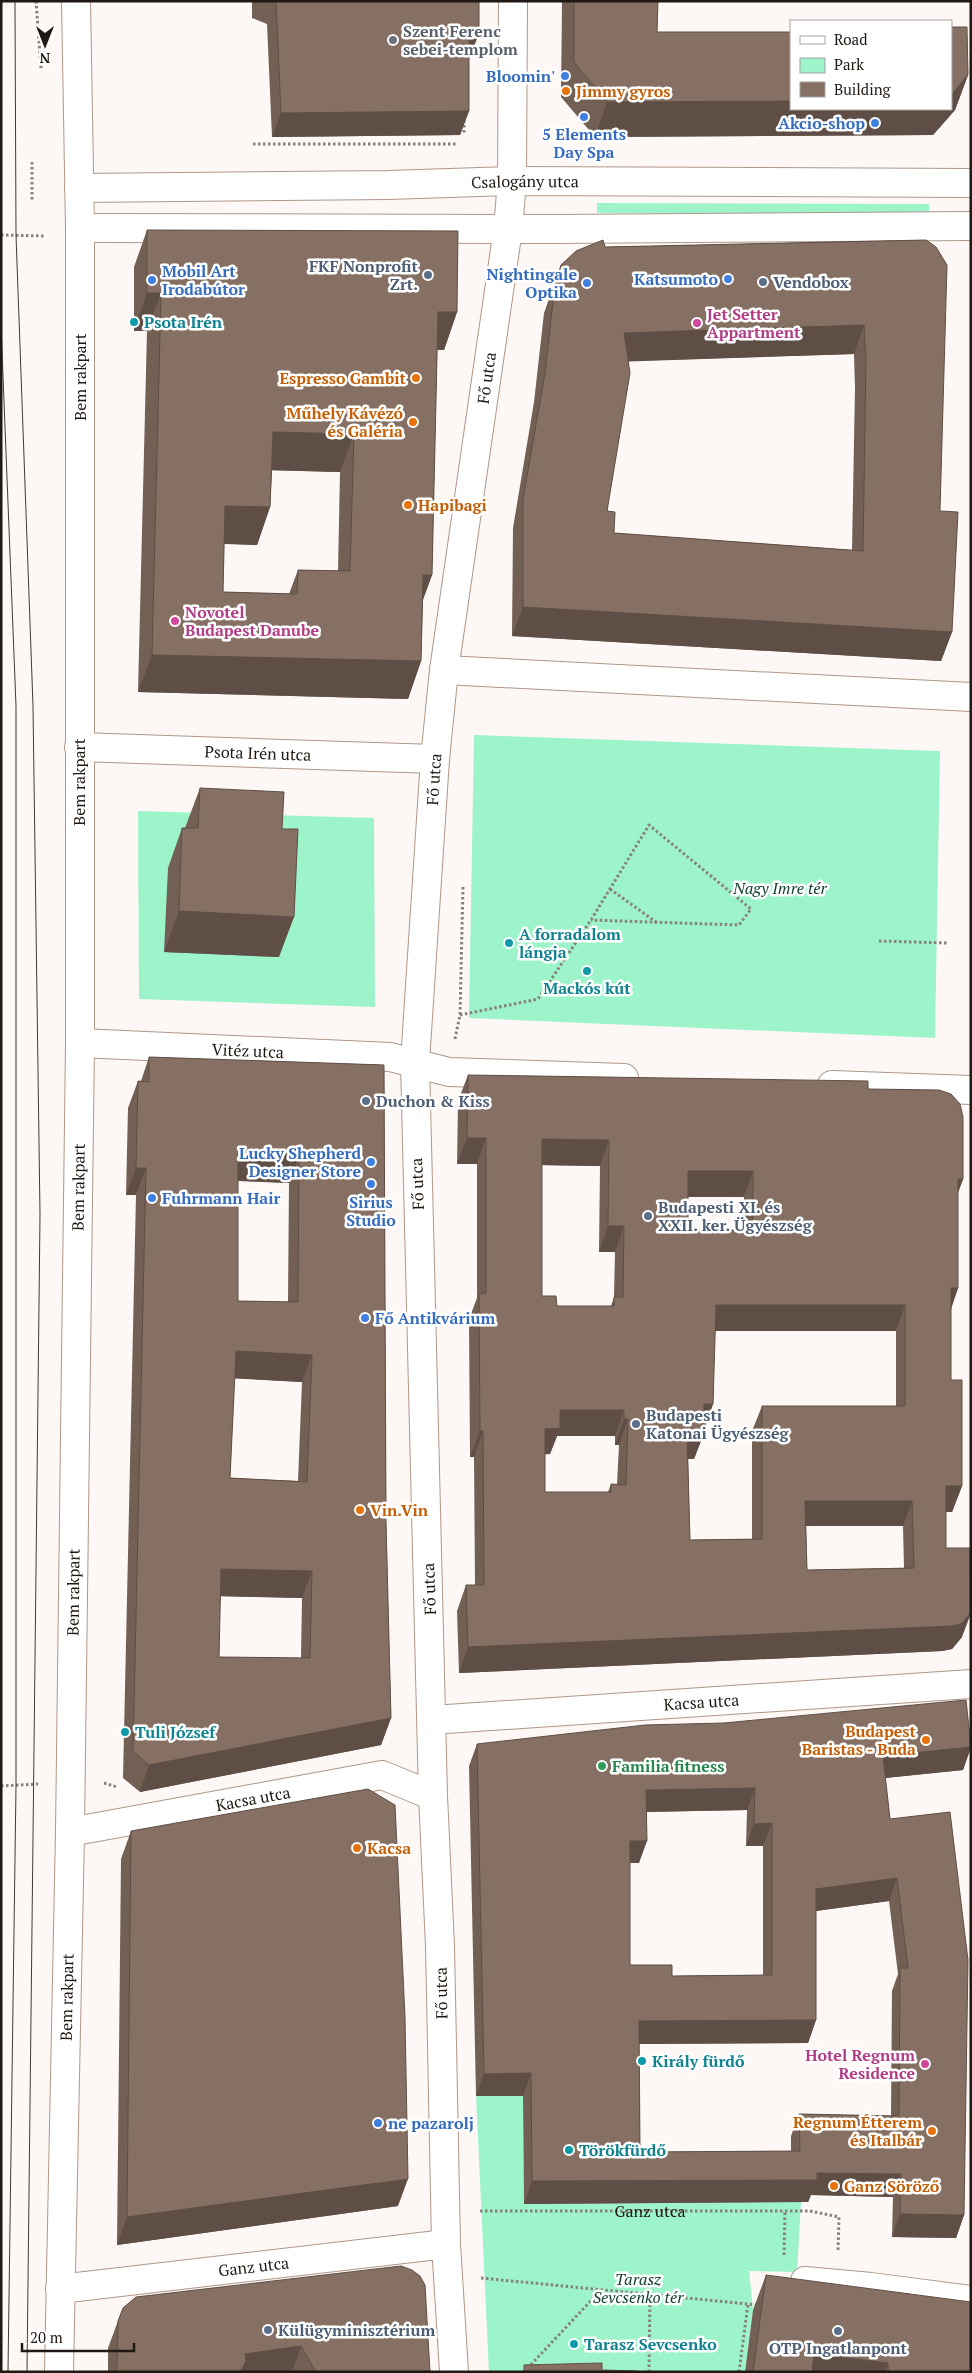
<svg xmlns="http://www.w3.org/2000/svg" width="972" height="2373" viewBox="0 0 972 2373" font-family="'PT Serif',serif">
<rect width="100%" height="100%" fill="#fdf8f5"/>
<path fill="#9df3ca" d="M597,203L929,204V214L597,213Z
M474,735L940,751L935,1038L469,1018Z
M138,811L374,818L375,1007L139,999Z
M476,2096H523L524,2204L801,2202L797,2272L749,2271L753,2310L745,2372H489Z"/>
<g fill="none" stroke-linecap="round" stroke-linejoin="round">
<g stroke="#ae9789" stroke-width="30">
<g id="minor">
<path id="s2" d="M79,188L388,185L512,181L971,183"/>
<path d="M80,228L554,229L971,226"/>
<path d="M444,670L971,697"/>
<path id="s3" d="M79,747L435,759"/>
<path id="s4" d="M80,1043L390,1057L449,1072L624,1078"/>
<path d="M832,1085L971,1090"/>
<path id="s5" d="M432,1720L971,1684"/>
<path id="s6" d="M70,1832L382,1775L433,1796"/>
<path d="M805,2281L871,2287L971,2300"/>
<path id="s7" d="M60,2289L446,2244"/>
<path id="s8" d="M59,2372L70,1832L80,1043V228L76,1"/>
<path id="s9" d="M454,2372L446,2244L440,1946L433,1796L415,1062L435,759L444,670L508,229L512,181L513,1"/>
</g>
</g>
<g stroke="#87817c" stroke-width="3" stroke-dasharray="2.5 2.5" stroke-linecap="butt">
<path d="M36,1L41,68"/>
<path d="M464,120V135"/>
<path d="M253,144H457"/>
<path d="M32,162V201"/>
<path d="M1,235L46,236"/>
<path d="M610,889L656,922"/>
<path d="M879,941L948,943"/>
<path d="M460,1015L538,999L591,920L649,825L751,909L739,925L591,920"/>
<path d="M455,1039L460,1015L463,886"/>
<path d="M104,1783L117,1787"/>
<path d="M1,1786L38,1784"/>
<path id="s1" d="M480,2211H810L839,2217L838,2251"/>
<path d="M784,2255L785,2210"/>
<path d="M481,2278L758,2305"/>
<path d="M524,2372L601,2290"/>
<path d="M649,2372L650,2294"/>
<path d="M739,2372L748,2304"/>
</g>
<use href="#minor" stroke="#fff" stroke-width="28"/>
<path stroke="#413a34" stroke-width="1" d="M15,1L16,235L33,706L40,1215L27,2372
M1,325L16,706V1785L8,2372"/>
</g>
<path fill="#736055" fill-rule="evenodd" d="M252,1H479L470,58H469V111L460,135L272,137L267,24L252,18Z
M562,1H658L657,32L968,75L955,110L933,135L595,137L561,97Z
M147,230L457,312L444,350H437L432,575L423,600L421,661L408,699L138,692L147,331H134V267ZM272,470L340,472L338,571L298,570L289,594L223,592L224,544L257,545L270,507Z
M926,240L940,511L952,632L941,661L512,636L513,528L534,402L544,313L561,265L605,247ZM854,354L855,388L852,550L614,533L607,511L629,361Z
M200,788L282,829L279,957L164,952L168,868L182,828H185Z
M149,1057L384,1065L386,1522L391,1718L381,1745L140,1792L123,1778L136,1195H126L128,1108L138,1081H141ZM238,1181L289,1183L288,1302L238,1301ZM234,1378L302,1382L298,1481L230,1478ZM220,1596L302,1598L301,1658L219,1657Z
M468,1075L868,1089L963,1179L958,1192V1288L951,1309V1380L962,1486L952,1512H946V1548L962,1637L952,1649L942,1651L459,1673L457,1611L466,1585H475L474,1457H470L469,1319L477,1298V1164H457L458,1101ZM542,1165L600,1166L599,1252H615L614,1297L611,1306H557L542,1296ZM688,1197H744V1230H688ZM715,1331H896V1406H762L752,1431V1539L690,1540L688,1459H694L704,1433V1430L713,1404ZM557,1436H615V1445H619L617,1484H611L608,1492H545V1454H550ZM806,1526H903L904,1568L807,1570Z
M477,1744L971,1747L963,1770L885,1778L890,1819L964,2215L956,2238L892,2237L893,2197L811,2195L808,2202L524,2204L523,2096H476L469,1766ZM747,1810L746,1846H763V1975L672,1976L630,1965V1863H639L647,1812ZM889,1901L898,1974L892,1991L891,2116L799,2114L791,2136V2151L640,2152L639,2044L808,2043L816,2020V1911Z
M131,1831L398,2206L117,2245L121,1859Z
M401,2266L430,2372H108V2348L118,2321Z
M766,2275L971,2372H745L753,2310Z"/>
<path fill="#5e4e45" d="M469,33H479L470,58L460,57Z
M968,75L955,110L933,135L595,137L607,102L791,101V109H951V95Z
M469,111L460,135L272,137L281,113Z
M147,293H161L147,331H134Z
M438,312H457L444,350L425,349Z
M864,325L854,354L613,362L624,333Z
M273,432L354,434L340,472L259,470Z
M225,506L270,507L257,545L212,543Z
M423,575H432L418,612Z
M523,607L952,632L941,661L512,636Z
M152,655L421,661L408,699L138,692Z
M179,911L294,917L279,957L164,952Z
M467,1138H486L477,1164H457Z
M542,1139L609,1140L600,1166L532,1165Z
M238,1153L299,1156L289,1183L228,1180Z
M136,1168H146L136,1195H126Z
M688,1171H753L744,1197H679Z
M958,1179H963L954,1204Z
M608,1226H624L615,1252H599Z
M951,1288H958L949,1314Z
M716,1305H905L896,1331H706Z
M236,1351L312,1355L302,1382L226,1378Z
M704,1404H713L704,1430H695Z
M560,1410H624L615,1436H557L550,1454L535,1455L545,1429Z
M624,1419H628L619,1445H615Z
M480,1431H483L474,1457H470Z
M687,1433H704L694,1459H678Z
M946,1486H962L952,1512H936Z
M805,1501H912L903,1526H796Z
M221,1569L312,1571L302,1598L211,1596Z
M971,1613L962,1637L952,1649L942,1651L459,1673L468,1647Z
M391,1718L381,1745L140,1792L149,1765Z
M971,1747L963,1770L875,1779L883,1756Z
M755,1788L747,1810L638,1812L646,1790Z
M772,1823L763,1846H746L754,1824Z
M630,1841H647L639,1863H622Z
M897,1878L889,1901L808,1912L816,1889Z
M816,2020L808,2043L631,2044L639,2021Z
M531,2073L523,2096H476L484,2074Z
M817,2173L901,2174L893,2197L811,2195L808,2202L524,2204L532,2181Z
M408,2179L398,2206L117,2245L127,2217Z
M900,2214L964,2215L956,2238L892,2237Z
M301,2346L292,2372H239L245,2354Z
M814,2354L888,2363L885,2372H808Z"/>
<path fill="#867063" stroke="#5e4e45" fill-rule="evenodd" d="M276,1H479V33H469V111L281,113Z
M574,1H658L657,32H791V101L607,102L574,62Z
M951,27H967L968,75L951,95Z
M147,230L458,231L457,312H438L432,575H423L421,661L152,655L161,293H147ZM273,432L354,434L350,571L298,570L297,594L223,592L225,506L270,507Z
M603,240L605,247L926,240L936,247L947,265L940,511L958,512L952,632L523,607V499L545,373L555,284L561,265L576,251ZM864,325L866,359L863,551L614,533L615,512L607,511L630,373L624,333Z
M200,788L284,792L282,829H298L294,917L179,911L182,828H198Z
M149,1057L384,1065L386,1522L391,1718L149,1765L133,1751L146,1168H136L138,1081L149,1082ZM238,1153L299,1156L298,1302L238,1301ZM236,1351L312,1355L307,1482L230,1478ZM221,1569L312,1571L310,1658L219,1657Z
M468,1075L868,1081V1089L939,1090L951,1094L960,1104L963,1117V1179H958V1288H951V1380H962V1486H946V1548H970L971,1613L961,1624L952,1626L468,1647L466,1585H484L483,1431H480L479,1294L486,1293V1138H467ZM542,1139L609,1140L608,1226H624L623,1297H614V1306H557L556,1296H542ZM688,1171H753V1230H688ZM716,1305H905V1406H762V1539L690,1540L687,1433H704V1404H713ZM560,1410H624V1419H628L626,1485L611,1484V1492H545V1429L560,1428ZM805,1501H912L914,1568L807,1570Z
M966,1700L971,1747L883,1756L890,1819L950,1812L968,1960L964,2215L900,2214L901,2174L817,2173V2180L532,2181L531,2073L484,2074L477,1744L645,1725L724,1723ZM755,1788L754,1824L772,1823V1975L672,1976V1965H630V1841H647L646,1790ZM897,1878L908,1968H900L899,2116L799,2114L800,2151L640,2152L639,2021L816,2020V1889Z
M368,1789L395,1805L405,2017L408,2179L127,2217L131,1831Z
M401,2266L412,2270L420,2276L425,2285L430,2372H316L301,2346L245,2354L246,2361L240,2372H117L118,2321L123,2308L136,2297Z
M766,2275L971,2302V2372H888V2363L814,2354L812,2372H753Z
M602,2363V2370L637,2371L640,2372H524V2365Z"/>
<circle fill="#6b7280" stroke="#fff" stroke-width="2" cx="393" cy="40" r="5"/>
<g fill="#3f7fe0" stroke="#fff" stroke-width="2">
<circle cx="565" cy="76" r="5"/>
<circle cx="584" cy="117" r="5"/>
<circle cx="875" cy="123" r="5"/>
<circle cx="728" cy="279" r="5"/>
<circle cx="152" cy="280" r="5"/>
<circle cx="587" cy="283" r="5"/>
<circle cx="371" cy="1162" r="5"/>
<circle cx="371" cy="1184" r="5"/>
<circle cx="152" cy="1198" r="5"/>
<circle cx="365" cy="1318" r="5"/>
<circle cx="378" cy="2123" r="5"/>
</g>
<g fill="#e8710a" stroke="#fff" stroke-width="2">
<circle cx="566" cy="91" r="5"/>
<circle cx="416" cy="378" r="5"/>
<circle cx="413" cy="422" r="5"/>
<circle cx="408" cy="505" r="5"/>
<circle cx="360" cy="1510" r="5"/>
<circle cx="926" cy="1740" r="5"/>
<circle cx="357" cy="1848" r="5"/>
<circle cx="932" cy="2131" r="5"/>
<circle cx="834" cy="2186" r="5"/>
</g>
<g fill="#5c6f8a" stroke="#fff" stroke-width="2">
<circle cx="428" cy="275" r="5"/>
<circle cx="763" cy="282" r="5"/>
<circle cx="366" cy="1101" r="5"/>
<circle cx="648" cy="1216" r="5"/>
<circle cx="636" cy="1424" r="5"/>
<circle cx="268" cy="2330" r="5"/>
<circle cx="838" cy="2331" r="5"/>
</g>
<g fill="#0f9aa8" stroke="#fff" stroke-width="2">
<circle cx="134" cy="322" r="5"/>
<circle cx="509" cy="943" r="5"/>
<circle cx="587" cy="971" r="5"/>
<circle cx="125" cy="1732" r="5"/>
<circle cx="642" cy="2061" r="5"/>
<circle cx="569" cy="2150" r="5"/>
<circle cx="574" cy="2344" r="5"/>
</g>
<g fill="#d1479c" stroke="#fff" stroke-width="2">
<circle cx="697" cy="323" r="5"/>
<circle cx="175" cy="621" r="5"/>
<circle cx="925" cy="2064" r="5"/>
</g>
<circle fill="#2e9e5b" stroke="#fff" stroke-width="2" cx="602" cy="1766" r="5"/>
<g text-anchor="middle" stroke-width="5" stroke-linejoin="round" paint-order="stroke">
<g font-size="16" font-weight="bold" fill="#5b616d" stroke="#fff" text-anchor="start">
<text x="403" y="37">Szent Ferenc<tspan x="403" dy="18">sebei-templom</tspan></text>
</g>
<g font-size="16" font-weight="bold" fill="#366cbe" stroke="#fff" text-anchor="end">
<text x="555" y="82">Bloomin'</text>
<text x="865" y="129">Akcio-shop</text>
<text x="584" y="140" text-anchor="middle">5 Elements<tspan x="584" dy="18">Day Spa</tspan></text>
<text x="162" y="277" text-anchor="start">Mobil Art<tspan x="162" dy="18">Irodabútor</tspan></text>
<text x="577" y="280">Nightingale<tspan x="577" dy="18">Optika</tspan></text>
<text x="718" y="285">Katsumoto</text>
<text x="361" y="1159">Lucky Shepherd<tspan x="361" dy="18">Designer Store</tspan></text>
<text x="162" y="1204" text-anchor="start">Fuhrmann Hair</text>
<text x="371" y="1208" text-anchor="middle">Sirius<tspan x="371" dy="18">Studio</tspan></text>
<text x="375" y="1324" text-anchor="start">Fő Antikvárium</text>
<text x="388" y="2129" text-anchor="start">ne pazarolj</text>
</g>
<g font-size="16" font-weight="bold" fill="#c56008" stroke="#fff" text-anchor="start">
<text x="576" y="97">Jimmy gyros</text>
<text x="406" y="384" text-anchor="end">Espresso Gambit</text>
<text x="403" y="419" text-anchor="end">Műhely Kávézó<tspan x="403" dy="18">és Galéria</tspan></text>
<text x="418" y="511">Hapibagi</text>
<text x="370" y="1516">Vin.Vin</text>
<text x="916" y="1737" text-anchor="end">Budapest<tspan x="916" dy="18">Baristas - Buda</tspan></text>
<text x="367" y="1854">Kacsa</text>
<text x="922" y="2128" text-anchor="end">Regnum Étterem<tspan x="922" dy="18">és Italbár</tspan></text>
<text x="844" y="2192">Ganz Söröző</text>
</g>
<g font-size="16" fill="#201812" stroke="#fff">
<text dy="6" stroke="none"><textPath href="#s2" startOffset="446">Csalogány utca</textPath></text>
<text transform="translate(80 377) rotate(-90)" y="6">Bem rakpart</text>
<text dy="6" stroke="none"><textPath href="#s9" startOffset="1999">Fő utca</textPath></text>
<text dy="6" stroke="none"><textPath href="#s3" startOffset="179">Psota Irén utca</textPath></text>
<text dy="6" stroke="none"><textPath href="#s9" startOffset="1594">Fő utca</textPath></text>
<text transform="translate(79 782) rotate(-90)" y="6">Bem rakpart</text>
<text dy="6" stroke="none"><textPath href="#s4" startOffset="168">Vitéz utca</textPath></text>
<text transform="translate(417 1184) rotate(-92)" y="6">Fő utca</text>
<text dy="6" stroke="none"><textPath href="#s8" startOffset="1185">Bem rakpart</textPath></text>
<text transform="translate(429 1589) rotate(-92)" y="6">Fő utca</text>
<text dy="6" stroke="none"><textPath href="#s8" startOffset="780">Bem rakpart</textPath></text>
<text dy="6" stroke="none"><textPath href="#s5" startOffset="270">Kacsa utca</textPath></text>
<text dy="6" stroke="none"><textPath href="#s6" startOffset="186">Kacsa utca</textPath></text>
<text transform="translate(441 1993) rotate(-91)" y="6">Fő utca</text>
<text dy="6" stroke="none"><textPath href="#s8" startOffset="375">Bem rakpart</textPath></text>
<text dy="6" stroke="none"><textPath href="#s1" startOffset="170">Ganz utca</textPath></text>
<text dy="6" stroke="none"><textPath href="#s7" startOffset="195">Ganz utca</textPath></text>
</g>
<g font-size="16" font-weight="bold" fill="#4e5e75" stroke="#fff" text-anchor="start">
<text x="418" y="272" text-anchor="end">FKF Nonprofit<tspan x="418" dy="18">Zrt.</tspan></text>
<text x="773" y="288">Vendobox</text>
<text x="376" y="1107">Duchon &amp; Kiss</text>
<text x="658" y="1213">Budapesti XI. és<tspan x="658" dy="18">XXII. ker. Ügyészség</tspan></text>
<text x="646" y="1421">Budapesti<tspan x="646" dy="18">Katonai Ügyészség</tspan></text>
<text x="278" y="2336">Külügyminisztérium</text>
<text x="838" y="2354" text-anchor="middle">OTP Ingatlanpont</text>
</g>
<g font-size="16" font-weight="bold" fill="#b23c85" stroke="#fff" text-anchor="start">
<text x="707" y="320">Jet Setter<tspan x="707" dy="18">Appartment</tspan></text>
<text x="185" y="618">Novotel<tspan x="185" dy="18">Budapest Danube</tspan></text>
<text x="915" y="2061" text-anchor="end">Hotel Regnum<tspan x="915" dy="18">Residence</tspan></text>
</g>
<g font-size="16" font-weight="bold" fill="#0d838f" stroke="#fff" text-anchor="start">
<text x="144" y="328">Psota Irén</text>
<text x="519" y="940">A forradalom<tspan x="519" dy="18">lángja</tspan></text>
<text x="587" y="994" text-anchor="middle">Mackós kút</text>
<text x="135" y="1738">Tuli József</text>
<text x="652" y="2067">Király fürdő</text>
<text x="579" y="2156">Törökfürdő</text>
<text x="584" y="2350">Tarasz Sevcsenko</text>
</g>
<g font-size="16" font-style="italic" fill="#14422f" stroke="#fff">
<text x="780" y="894">Nagy Imre tér</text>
<text x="638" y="2285">Tarasz<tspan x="638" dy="18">Sevcsenko tér</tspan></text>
</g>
<g font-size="16" font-weight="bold" fill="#27864d" stroke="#fff" text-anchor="start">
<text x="612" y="1772">Familia fitness</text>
</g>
</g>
<rect width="972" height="2373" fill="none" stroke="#201812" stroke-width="5"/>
<rect x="790" y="20" width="162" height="90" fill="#ffffff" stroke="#a6a3a0"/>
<rect x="800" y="36" width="25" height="8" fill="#ffffff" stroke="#a6a3a0"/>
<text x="834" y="45" font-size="15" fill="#201812">Road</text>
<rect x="800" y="58" width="25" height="15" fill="#9df3ca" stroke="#a6a3a0"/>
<text x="834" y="70" font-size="15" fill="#201812">Park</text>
<rect x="800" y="82" width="25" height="15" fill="#867063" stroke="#a6a3a0"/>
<text x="834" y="95" font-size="15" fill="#201812">Building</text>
<g transform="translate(45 45) rotate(180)" stroke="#ffffff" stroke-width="4" paint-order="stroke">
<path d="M0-4L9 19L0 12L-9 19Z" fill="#201812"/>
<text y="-8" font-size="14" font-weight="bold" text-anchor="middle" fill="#201812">N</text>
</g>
<path d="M22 2343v8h112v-8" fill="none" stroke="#201812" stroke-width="2.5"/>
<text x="30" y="2343" font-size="15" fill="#201812" stroke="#ffffff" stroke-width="4" paint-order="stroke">20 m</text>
</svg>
